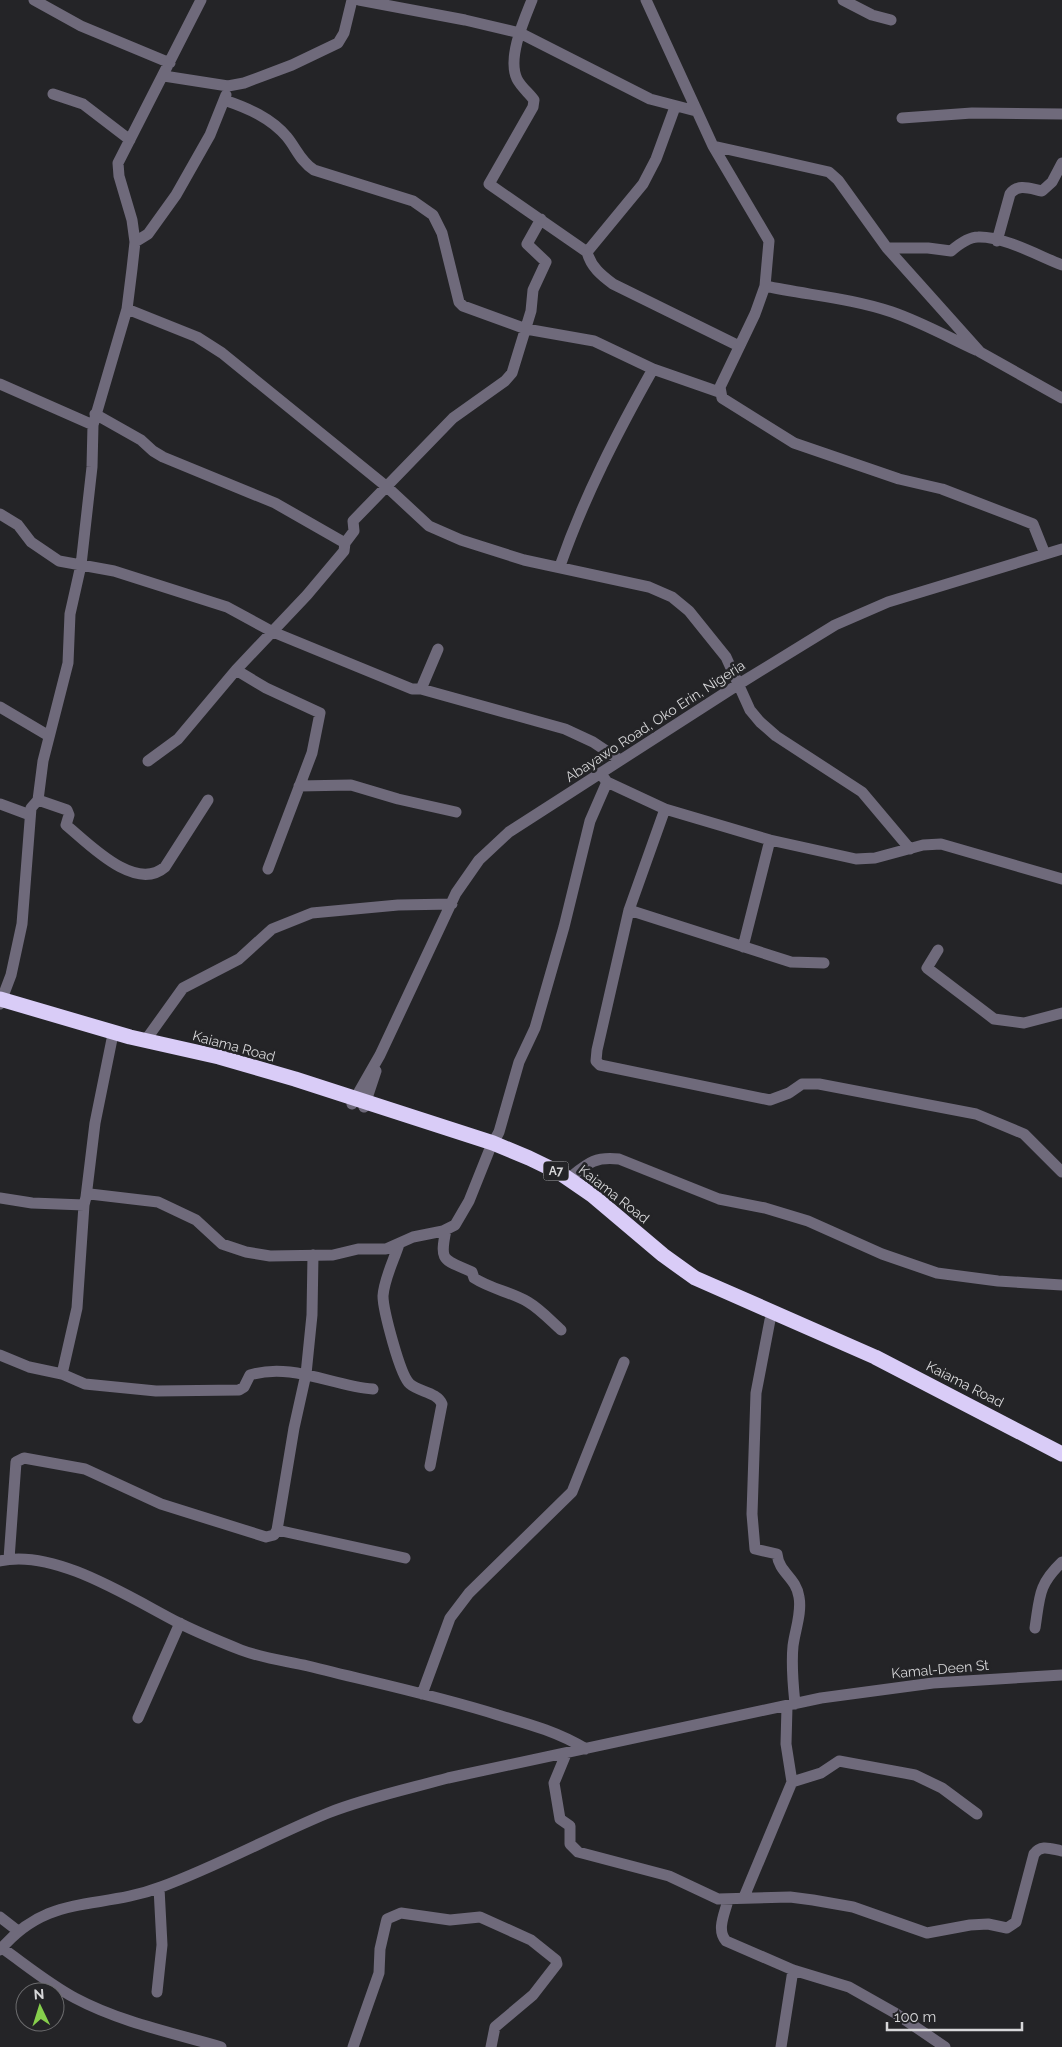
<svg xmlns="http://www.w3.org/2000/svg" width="1062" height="2047" viewBox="0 0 1062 2047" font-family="Raleway,sans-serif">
<rect width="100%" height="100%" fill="#242427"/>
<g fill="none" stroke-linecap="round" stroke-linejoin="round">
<path stroke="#6f6a7b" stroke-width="11" d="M34,0L81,26L170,63
M359,0L465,20L520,33L650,99L696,111
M532,0C524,20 507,58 517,79C521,87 529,93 534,100L533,107L489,184L587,252C591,267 601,275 613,284L739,346
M646,0L713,146L769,241L765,286L755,314L720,387L722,398L794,443L899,479L942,489L1033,524L1045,554
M843,0L872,15L891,20
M164,76L228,86L244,83L292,65L338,43L344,33L352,0
M53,94L83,104L130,140
M224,100C248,108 271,118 287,137C296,148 301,162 314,170L413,201L433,215L442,233L459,302L463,306L526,329L594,341L653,369L719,392
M902,118L972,113L1062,114
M713,146L829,172L838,180L887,248L980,352L1062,398
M997,241L1010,194C1018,183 1031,189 1042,191L1052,182L1062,163
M135,242L148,234L176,195L210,135L226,95
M887,248H928L951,251C958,245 968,237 978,237C1003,236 1039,256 1062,265
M587,252L643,184L656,159L675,107
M765,286C807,295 851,298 892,312C921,322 948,337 976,350
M127,309L197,337L222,353L387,487L429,526L461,540L524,560L649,587L672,597L689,611L726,657L750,710L760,722L776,736L862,792L910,849
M0,384L93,425
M95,414L141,440L153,451L163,457L275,503L345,543L344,551L307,595L236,670L178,739L148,761
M0,514L18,525L31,542L59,561L114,571L227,607L273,632L412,689H421L565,729L593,742L620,760
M345,543L354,531L353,521L453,418L505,381L512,373L531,311L533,290L546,262L527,244L541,219
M560,566C584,497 617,433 653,369
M236,670L266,688L320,713L312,753L268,869
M421,689L438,649
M0,707L49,736
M600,773L607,782L665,809L770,840L856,859L875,858L923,845L941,844L1062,879
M299,786L351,785L398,799L456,812
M38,800L67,810L69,815L66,825C88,843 135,893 165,867L208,800
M0,804L30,815
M665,809L629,910L597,1050L596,1061L600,1065L770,1100L789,1093L802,1084H819L976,1114L1024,1134L1062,1172
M629,910L791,962L824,963
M743,947L770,840
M938,950L927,968L994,1019L1024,1023L1062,1013
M0,1004L11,975L22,924L31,808L38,800L43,761L68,663L70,614L81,565L92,467L93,425L127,309L132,269L135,242L132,220L119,176L118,163L201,0
M145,1041L183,988L239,959L272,929L312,913L398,905L452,904
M352,1104L380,1055L456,893L479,860L509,832L739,684L835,625L888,602L1062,549
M364,1107L376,1071
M493,1143L499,1132L519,1062L535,1028L564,927L590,821L607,782
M568,1179C587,1164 594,1156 619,1159L719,1199L765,1208L808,1221L882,1254L937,1273L998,1281L1062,1285
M86,1197L95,1123L112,1039
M0,1198L32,1203L84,1205
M446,1230C439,1263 444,1259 472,1272L474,1278C491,1289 511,1292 528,1302C540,1309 551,1321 561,1330
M399,1244C394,1260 384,1279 383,1296C383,1309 400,1376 410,1384C419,1392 437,1392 442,1404L430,1466
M770,1320L756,1393L752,1514L755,1549L777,1554C779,1573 796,1577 799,1597C802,1613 795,1630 793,1646C791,1666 793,1684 795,1704
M0,1355L29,1367L62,1374L85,1384L156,1391L239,1390L244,1387L250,1375C292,1362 332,1386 373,1389
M62,1374L77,1308L84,1205L86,1197L90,1194L158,1202L196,1220L222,1244L246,1252L270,1256L333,1255L358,1249H386L413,1237L443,1231L455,1225L469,1201L489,1151
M277,1530L405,1558
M9,1559L16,1462L24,1458L85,1469L161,1504L266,1537L274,1535L277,1530L294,1428L306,1374L312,1315L313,1255
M0,1561C55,1548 132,1599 179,1623C199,1633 221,1642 241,1650C262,1658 286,1661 308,1666C371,1682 435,1695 498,1715C529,1724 558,1732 586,1749
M1035,1628C1040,1596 1038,1585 1062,1562
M422,1694L450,1618L469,1593L572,1492L624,1362
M787,1706L786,1744L792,1782
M138,1718L180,1623
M566,1754L554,1783L560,1819L570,1826V1844L578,1852L669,1876L718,1899L790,1897L813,1900L853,1907L927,1933L970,1925L988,1924L1007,1928L1016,1922L1034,1854C1041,1844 1051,1849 1062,1851
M744,1897L792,1782L821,1773L839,1761L915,1775L942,1788L977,1814
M728,1900C725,1913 716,1930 726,1941L793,1970L849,1987L895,2013L945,2047
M0,1917L18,1931
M2,1948C26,1965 49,1984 75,1998C120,2022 173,2033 221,2047
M0,1950C49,1892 98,1911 161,1887C218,1866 272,1836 328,1813C366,1798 408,1789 448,1778L821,1698L933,1683L1062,1675
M157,1992L162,1945L159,1888
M353,2047L379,1973L380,1949L386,1923L387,1919L401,1913L450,1920L480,1917L531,1940L556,1960L557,1964L533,1995L495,2027L491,2047
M781,2047L793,1970"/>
<path stroke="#d9ccf7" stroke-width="15" d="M0,999L130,1037L219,1057L295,1079L493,1143L529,1158L560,1173L592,1195L663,1255L695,1278L875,1357L1062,1454"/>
</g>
<g text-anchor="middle" stroke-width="5" stroke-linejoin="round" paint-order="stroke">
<rect fill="#242427" stroke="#a1a1a4" stroke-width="1" x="543.5" y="1161.5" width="25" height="19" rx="4"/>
<g font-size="12" font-weight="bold" fill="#d7d7d9">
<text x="556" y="1175">A7</text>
</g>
<g font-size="14" fill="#d7d7d9" stroke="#242427">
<text transform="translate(655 721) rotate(-33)" y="5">Abayawo Road, Oko Erin, Nigeria</text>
<text transform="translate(234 1046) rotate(15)" y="5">Kaiama Road</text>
<text transform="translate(614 1194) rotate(38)" y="5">Kaiama Road</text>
<text transform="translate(965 1384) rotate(27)" y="5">Kaiama Road</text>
<text transform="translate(940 1669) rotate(-5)" y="5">Kamal-Deen St</text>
</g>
</g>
<g transform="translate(40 2007) rotate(356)"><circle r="24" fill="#242427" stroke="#6c6c6e"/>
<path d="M0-4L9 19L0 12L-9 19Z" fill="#86cf4c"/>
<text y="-8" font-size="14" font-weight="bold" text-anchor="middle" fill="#d7d7d9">N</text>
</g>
<path d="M887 2022v8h135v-8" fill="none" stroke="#d7d7d9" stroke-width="2.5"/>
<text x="894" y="2022" font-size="15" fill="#d7d7d9" stroke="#242427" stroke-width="4" paint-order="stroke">100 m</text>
</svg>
